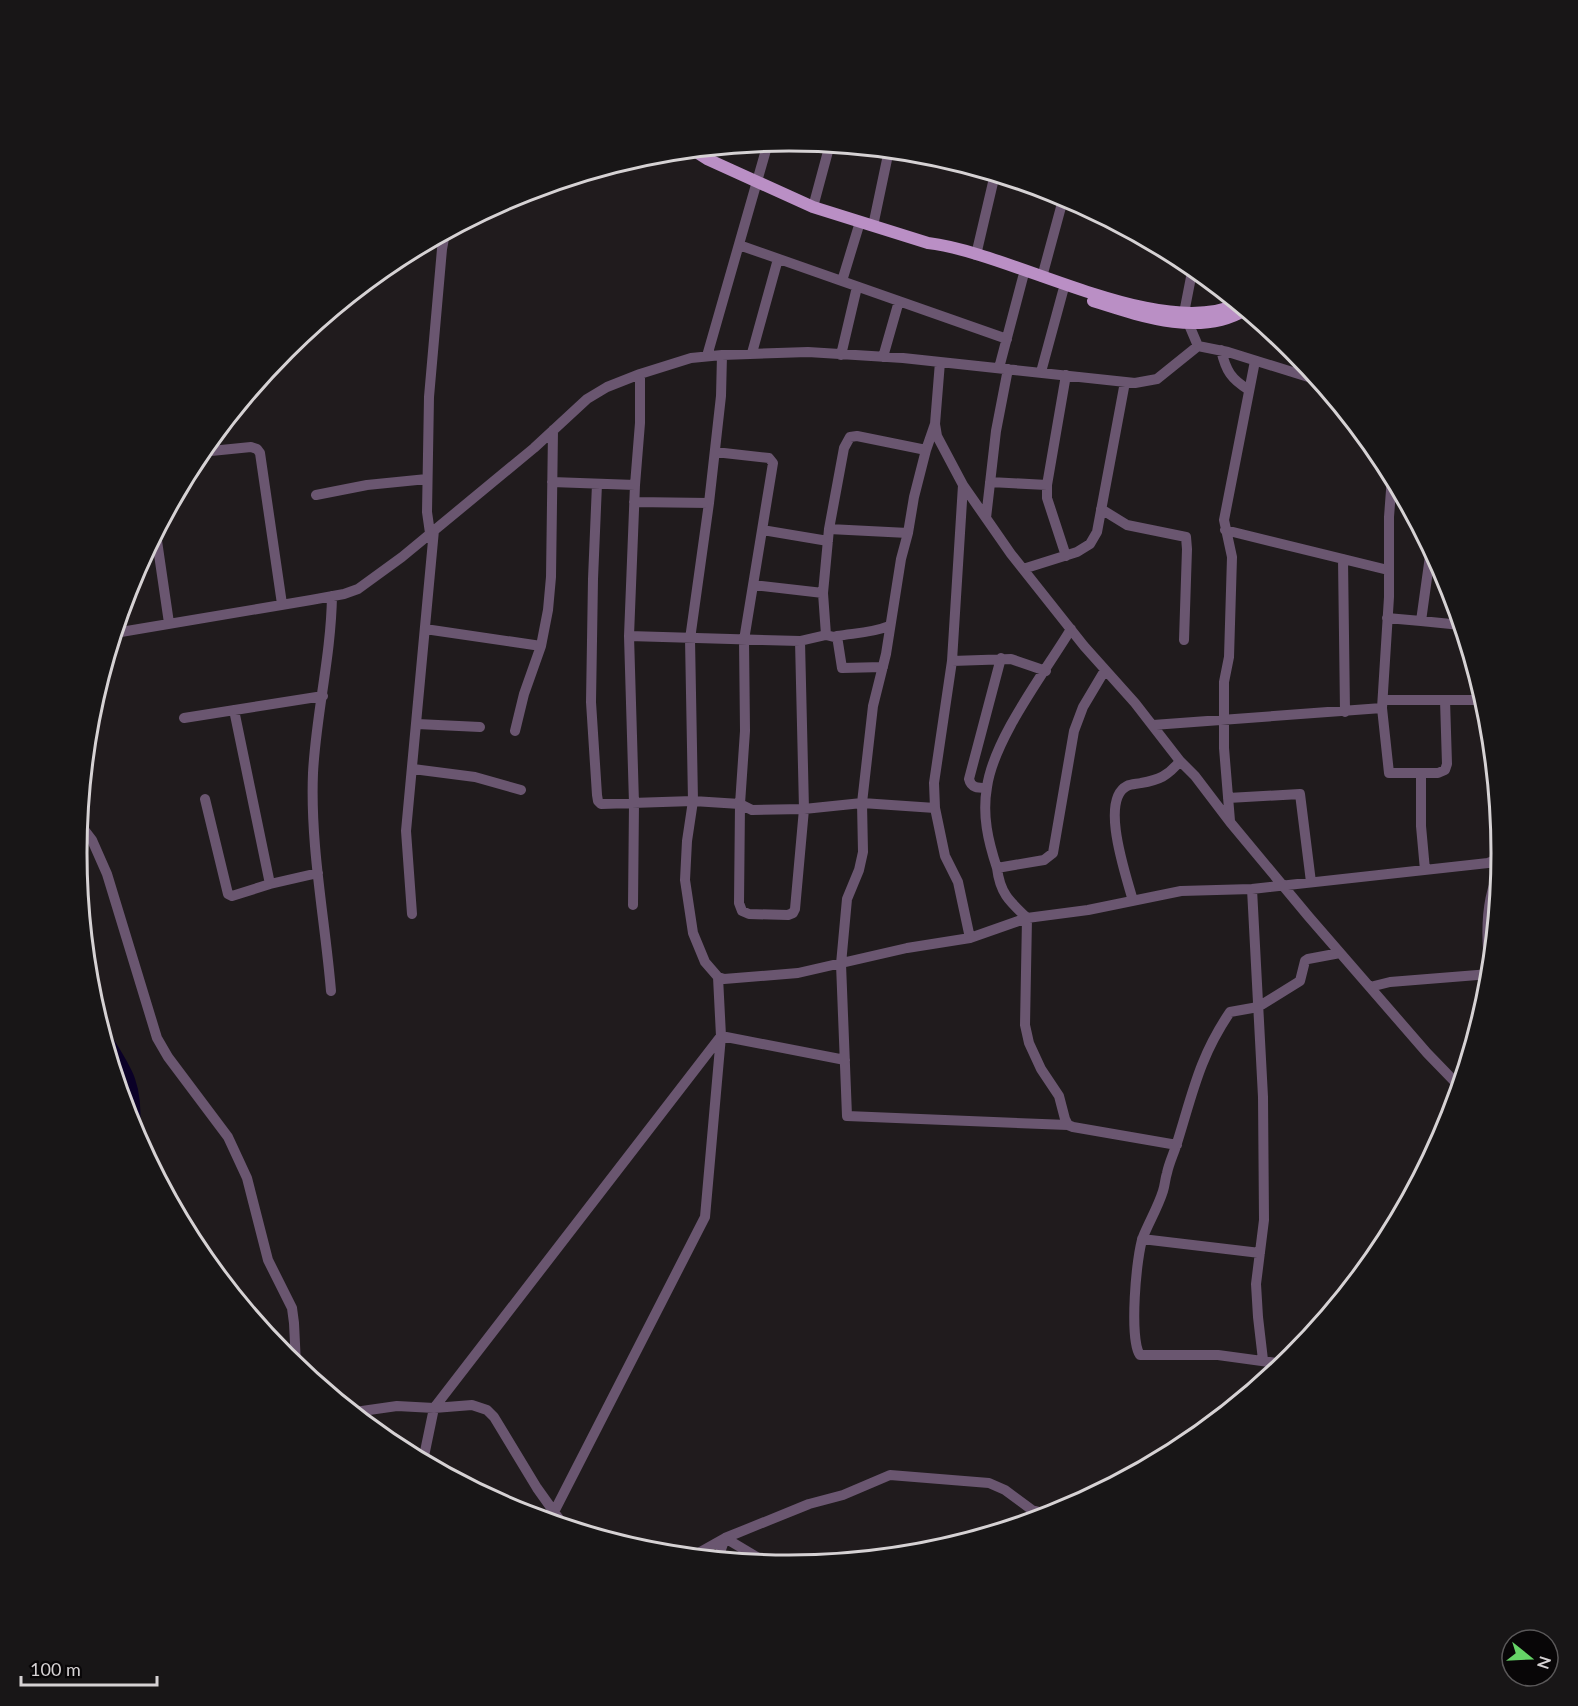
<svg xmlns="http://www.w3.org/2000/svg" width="1578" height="1706" viewBox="0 0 1578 1706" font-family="Lato,sans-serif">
<rect width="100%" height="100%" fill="#201b1d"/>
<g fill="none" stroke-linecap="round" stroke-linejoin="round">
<path stroke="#0a0027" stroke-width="16" d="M105,1041C126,1073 135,1088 132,1127"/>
<path stroke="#6a5670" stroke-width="10" d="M813,207L830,144
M873,226L889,150
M739,245L1007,339
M976,255L995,174
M1042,277L1064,196
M842,281L860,222
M1198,346L1228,352L1318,380
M1221,350C1226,371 1231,379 1249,390
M752,353L778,259
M722,355L721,396L709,503L690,639L693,801L687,841L685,880L693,933L705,962L718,977L724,979L798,973L907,948L970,938L1027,918L1088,910L1181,891L1252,889L1488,863L1501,858
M841,355L857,287
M707,356L768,143
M883,357L899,301
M940,362L935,424L937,436L963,485L1011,554L1084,646L1135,703L1180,761L1195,776L1230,822L1309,917L1427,1053L1459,1086
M999,368L1023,277
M1041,372L1063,291
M935,424L926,450L914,497L908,533L901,559L886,654L873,706L862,803L863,852L859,870L847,899L841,964L847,1116L1068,1125L1073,1127L1177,1145
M201,452L251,447L257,449L260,453L282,604
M715,452L769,458L773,463L744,640L745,731L740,804L739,903L742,911L749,914L788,915L793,913L795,909L804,809L800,641
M1392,477L1389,517V597L1382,708L1389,773H1438L1445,770L1447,764L1445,700
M552,482L635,485
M990,482L1047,485
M597,484L593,579L591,702L597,795L598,801L601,804L693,801L740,804L752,810L804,809L862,803L935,808
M963,485L952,661L934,783L935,808L945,856L958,882L970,938
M316,495L367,485L427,479
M634,502L709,503
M1101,509L1127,525L1186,537L1187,549L1184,640
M986,518L996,431L1008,369
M829,529L844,448L850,437L857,436L926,450
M762,530L828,541
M1225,530L1388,570
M430,533L427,512L429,397L442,249L445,233
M156,534L169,623
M1066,556L1047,498V485L1066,375
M1343,559L1345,712
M1023,569L1077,552L1090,544L1097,532L1125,382
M753,585L823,593
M1387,618L1421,621L1431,549
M1421,621L1461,625
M425,629L541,646
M115,633L311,600L344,594L358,589L402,557L534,448L587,399L607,387L640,374L691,358L722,355L808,352L903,358L1135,383L1157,379L1198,346L1184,313L1193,267
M826,635L823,593L829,529L908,533
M629,636L800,641L826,635L834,637L837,636L842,668L883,667
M837,636C855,633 872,633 889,626
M952,661L1011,659L1046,671
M1383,700H1483
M234,710L270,884L318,873
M184,718L323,696
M417,724L480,727
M1153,725L1382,708
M515,731L524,694L541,646L548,610L551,577L553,430
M413,769L475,777L521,790
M1421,773V826L1425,870
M986,788C978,788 971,788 969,779L1001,658
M1228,798L1300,794L1311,882
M205,799L228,894L232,896L270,884
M1230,821L1224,748V682L1229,657L1232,557L1224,520L1255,361
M79,823L92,840L107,874L157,1038L168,1057L228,1137L247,1178L268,1260L292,1308L294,1323L296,1365
M997,868C988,841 982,815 987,787C994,738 1045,672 1071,629
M1252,889L1263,1097L1264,1220L1256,1284L1258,1317L1263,1360
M1133,901C1127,878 1099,800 1127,786C1131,784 1137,784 1141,783C1159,780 1168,776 1180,761
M633,905L634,803L629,636L635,485L640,423V374
M412,914L406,831L434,530
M1490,970C1486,939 1485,899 1500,871
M1370,987L1390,982L1490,974
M331,991C325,919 310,846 313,773C316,714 331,657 332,596
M1068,1125L1065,1119L1059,1096L1041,1069L1029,1043L1025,1025L1027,918C1009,901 1000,893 997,868L1044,860L1053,853L1074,731L1083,707L1105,670
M1142,1239L1260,1253
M1284,1364L1218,1355H1140C1129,1340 1136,1256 1143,1237C1149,1222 1158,1207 1163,1191C1165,1185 1165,1179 1167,1173C1169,1163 1174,1153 1177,1143C1193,1092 1199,1058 1230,1012L1258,1007L1300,981L1305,961L1308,959L1340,953
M350,1410L355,1412L397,1406L434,1408L472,1405L487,1410L494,1417L537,1488L564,1526
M423,1461L434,1408L721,1036L845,1060
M554,1512L705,1217L721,1036L718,977
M693,1556L725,1538L809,1504L843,1495L890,1475L989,1483L1005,1490L1032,1510L1050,1515
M718,1558L725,1538L767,1563"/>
<path stroke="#ba8fc5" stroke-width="12" d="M693,150L707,159L813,207L928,243C1013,253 1159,341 1238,304
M1093,301C1140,316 1200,337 1245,310"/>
</g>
<path d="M0 0H1578V1706H0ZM87 853a702 702 0 1 1 1404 0a702 702 0 1 1-1404 0Z" fill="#181617" fill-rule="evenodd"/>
<path fill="none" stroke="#d6d2d4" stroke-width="3" d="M87 853a702 702 0 1 1 1404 0a702 702 0 1 1-1404 0Z"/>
<g transform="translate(1530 1658) rotate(108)"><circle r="28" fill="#080607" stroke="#5a5859" stroke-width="1.5"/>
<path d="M0-4.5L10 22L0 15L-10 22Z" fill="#66d467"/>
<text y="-9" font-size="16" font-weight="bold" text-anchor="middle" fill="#d6d2d4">N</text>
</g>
<path d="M21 1676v9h136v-9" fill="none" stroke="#d6d2d4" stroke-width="3"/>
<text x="30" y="1676" font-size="18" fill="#d6d2d4" stroke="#080607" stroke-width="4.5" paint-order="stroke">100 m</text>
</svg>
